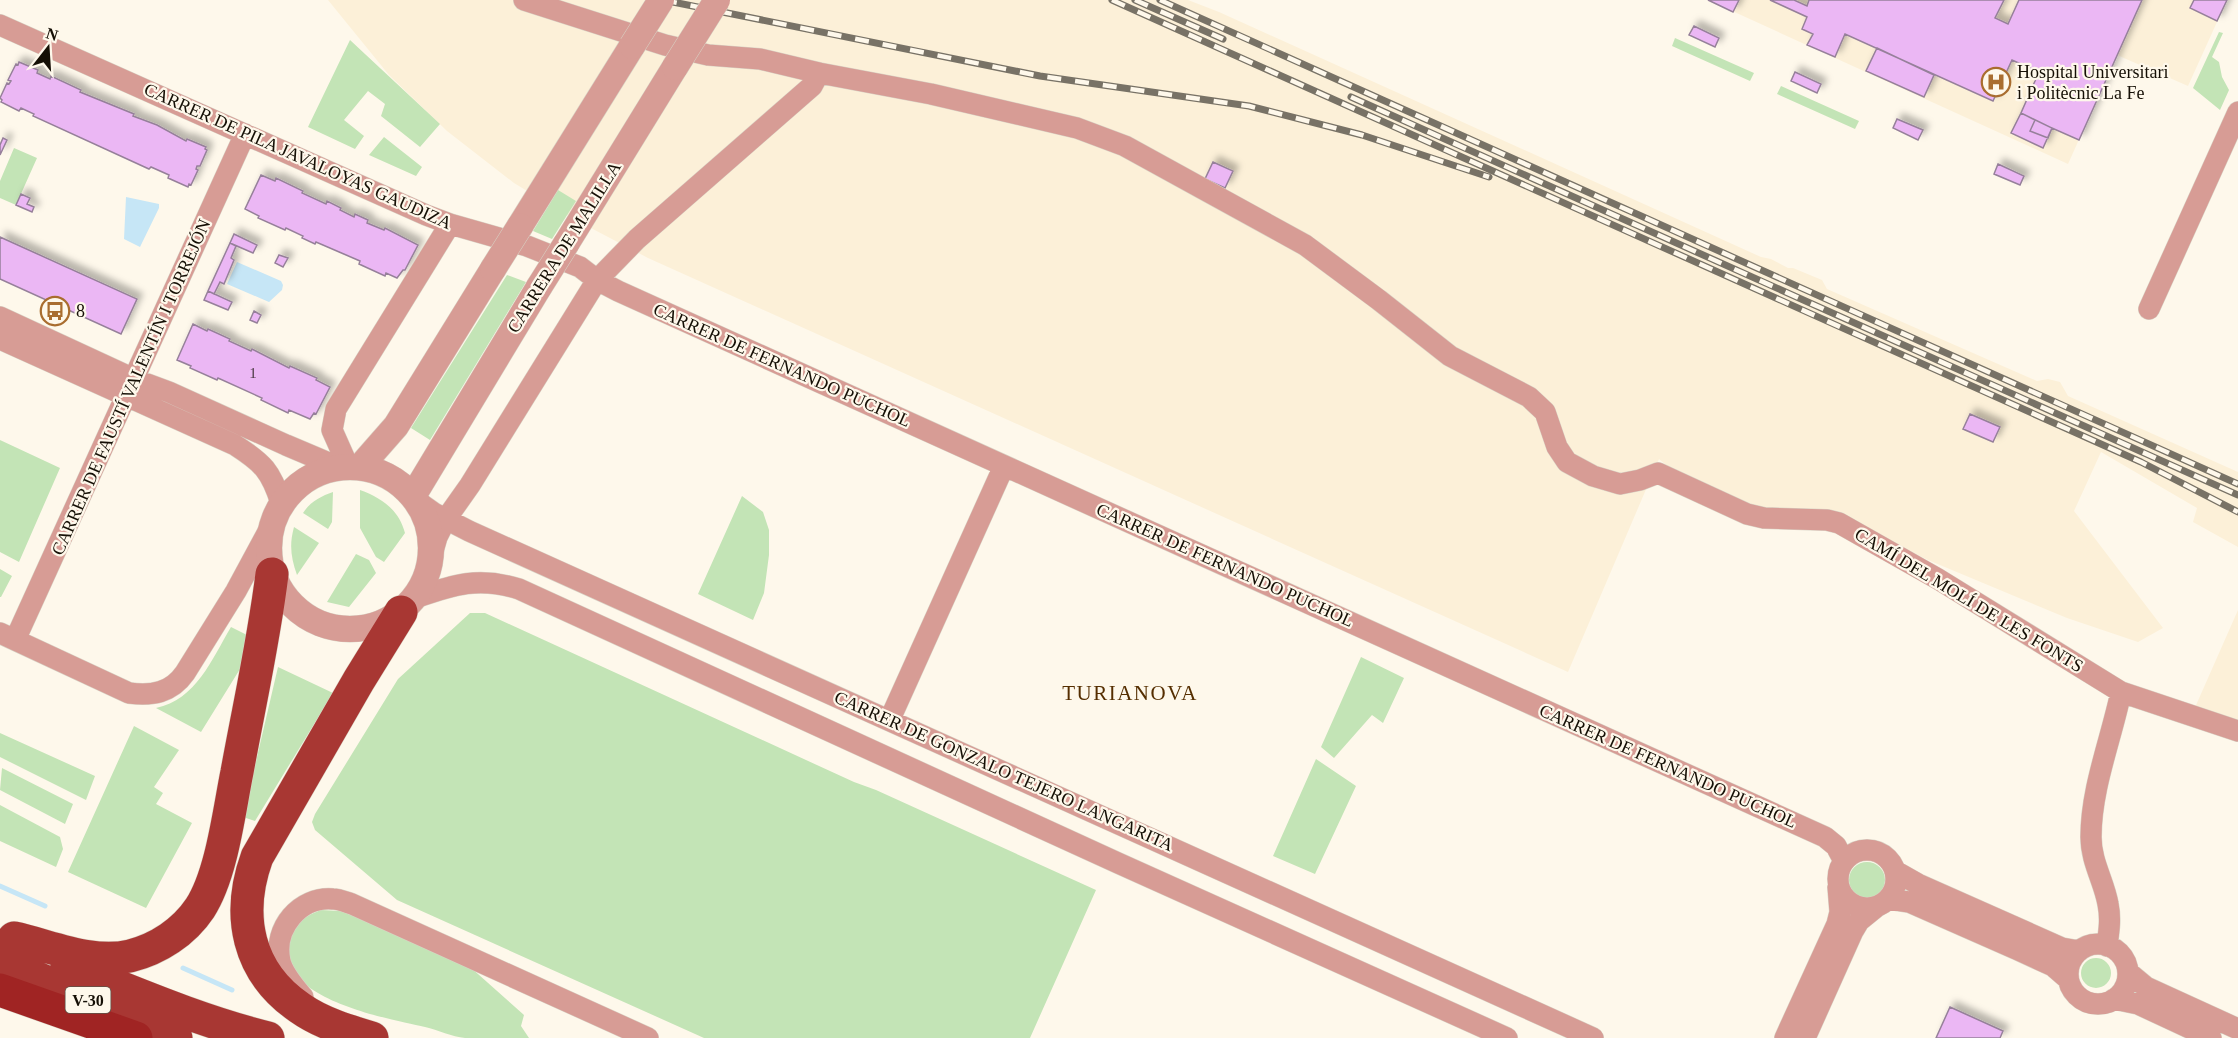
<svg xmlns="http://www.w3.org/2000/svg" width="2238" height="1038" viewBox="0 0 2238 1038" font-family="Georgia,serif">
<defs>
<filter id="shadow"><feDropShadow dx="5.5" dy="-5.5" stdDeviation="3" flood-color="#0004"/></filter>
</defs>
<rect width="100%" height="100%" fill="#fef8eb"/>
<path fill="#fcf0d8" d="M328,0H1188L1219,12L1761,257L1771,259L1788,268H1793L1822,280L1827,289L2037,381L2048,379L2060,382L2068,396L2238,472V547L2193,522L2197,508L2101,452L2074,511L2163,628L2138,642L2067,618L1928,560L1841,517L1763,511L1673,471L1659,459L1568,672L648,258L570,217L514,183L447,131L389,75Z
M1708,0H2227L2188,86L2117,55L2068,164Z
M2238,610V729L2193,712Z"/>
<path fill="#c3e4b6" d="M2219,32L2223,33L2212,57L2219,62L2222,77L2229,90L2220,110L2193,88Z
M1675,38L1754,73L1750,81L1672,46Z
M350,40L440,124L420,147L381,116L385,104L368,91L344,120L364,136L355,149L308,127Z
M1781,86L1859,121L1855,129L1777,94Z
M384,137L422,167L416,176L369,155Z
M14,148L37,158L16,205L0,198V181Z
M558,190L576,201L552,239L533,231Z
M507,275L526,282L430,440L411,428Z
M0,440L60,468L19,562L0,552Z
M360,490C382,498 399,510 405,533L384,562L376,557L360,528Z
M333,492L332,522L328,529L303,513C310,502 321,496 333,492Z
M742,496L763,512L769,530V555L764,593L753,620L698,594Z
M294,527L319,543L297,575C291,558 289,545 294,527Z
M356,554L369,560L376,573L349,607L327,602Z
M0,569L12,576L1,597H0Z
M470,613H485L854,782L876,790L1096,890L1030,1038H704L397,900L315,830L312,822L315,814L398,679Z
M231,627L247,635L240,669L201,732L156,708C196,700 212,659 231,627Z
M1361,657L1404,678L1383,723L1372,715L1334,758L1321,747Z
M278,667L333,693L255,821L243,817Z
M134,726L179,750L154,787L163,793L156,804L192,823L146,908L68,872Z
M0,733L95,776L86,800L0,757Z
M1316,759L1356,786L1315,874L1273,856Z
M2,768L73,804L65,824L0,790Z
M0,805L60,837L63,849L56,867L0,841Z
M1849 880a18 18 0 1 1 36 0a18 18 0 1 1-36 0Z
M321,910L340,911L371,922L469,966L524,1015L521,1026L529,1038C508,1038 486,1038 465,1038C452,1037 438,1030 425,1027C390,1019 282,1000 289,949C291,926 300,918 321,910Z
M2081 973a15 15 0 1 1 30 0a15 15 0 1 1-30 0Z"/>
<path fill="#c6e6f6" d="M126,197L159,204V208L140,247L124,239Z
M237,262L281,281L283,285L282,290L269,302L227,284Z"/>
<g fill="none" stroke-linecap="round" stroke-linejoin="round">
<path stroke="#c6e6f6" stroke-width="5" d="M0,886L45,906
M183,968L232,990"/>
</g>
<path fill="#ebb7f4" stroke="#96809a" stroke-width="1.5" filter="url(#shadow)" d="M1708,0H1739L1733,12Z
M1770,0H1794L1807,6L1809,0H2004L1995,18L2008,24L2019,0H2142L2079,140L2052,128L2048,138L2030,131L2035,120L2021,113L2039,72L2012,60L1993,101L1845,34L1835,57L1807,45L1813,34L1802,29L1807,17Z
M2194,0H2227L2217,21L2190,8Z
M1694,26L1719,38L1715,47L1689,35Z
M1877,48L1934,75L1924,97L1866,71Z
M19,62L38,70L37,73L50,79L51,76L81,90L80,92L134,114L133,116L157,125L186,141L187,139L206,147L205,149L207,150L200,166H197L196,169L198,170L191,185L189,184L188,187L168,178L169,175L151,167L149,169L33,116L34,114L21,108L19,111L1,102L2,100L0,98L7,83L9,84L11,81L8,80L16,64L18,65Z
M1795,72L1821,84L1817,93L1791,81Z
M2021,113L2052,128L2043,148L2011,133Z
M1897,119L1923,130L1918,140L1893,128Z
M3,138L7,140L0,155V145Z
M1213,162L1233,171L1225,188L1205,179Z
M1998,164L2024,176L2020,185L1994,174Z
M261,175L275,181L276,178L303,191L302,193L326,204L327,201L341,208L340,210L354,217L355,214L368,220L367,223L384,230L385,228L418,245L405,270H403L397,278L386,273L385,276L359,264L360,261L316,242L315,244L302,238L303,236L286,228L285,230L258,218L259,216L245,209Z
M21,194L30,198L27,204L34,207L32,212L16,205Z
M234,234L257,245L253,253L230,243Z
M0,237L137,299L121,334L0,279Z
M230,243L236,246L231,258L234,260L224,284L220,282L214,294L208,291Z
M279,255L288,258L283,267L275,263Z
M208,291L232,302L228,310L204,300Z
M254,311L261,315L257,323L250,320Z
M193,324L207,331L208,329L230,339L229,341L251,351L252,349L289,368L290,366L317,378L316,380L330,387L316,414L314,413L310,419L289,410L288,413L261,400L262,398L218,378L217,380L190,368L191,366L177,360Z
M1970,414L2000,427L1993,442L1963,429Z
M1950,1007L2003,1031L2000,1038H1936Z"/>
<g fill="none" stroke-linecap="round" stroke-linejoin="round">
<g stroke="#d9d3c6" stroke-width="22">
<path id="minor" d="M524,0L665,45L708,55L760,59L819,73L931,94L1077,128L1125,146L1305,245L1379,300L1450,356L1529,397L1545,412L1557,447L1567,462L1593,476L1620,484L1640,480L1658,473L1747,514L1764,518L1827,520L1839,523L1938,579L2121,692L2238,731
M0,25L426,215L450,224L527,246L580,267L597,280L618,291L1825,837L1836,846L1844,861
M2149,309L2238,112
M0,317L134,379L169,392L286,445L338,467
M0,339L235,445C263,463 271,471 281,503
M348,466L332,430L336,409L450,224
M417,501L434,513L469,531L1593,1038
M431,558L437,537L446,519L470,485L597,280L637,239L812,86L819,73
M415,598C453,585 478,576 519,589L1118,863L1507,1038
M0,633L129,693C152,696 171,693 185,673L236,591L270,528
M15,640L245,134
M890,719L1004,466
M1838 879a29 29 0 1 1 58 0a29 29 0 1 1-58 0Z
M1895,871L1918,884L2062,948L2079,951
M1889,899L1909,902L2018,950L2053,966L2068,979
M2068 974a30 30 0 1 1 60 0a30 30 0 1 1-60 0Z
M2107,946C2109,931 2111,919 2108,904C2104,881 2091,862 2091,837C2091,788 2111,740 2121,692
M2128,972L2146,987L2238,1029
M303,997C294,986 283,974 280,961C273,928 300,896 333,899C339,899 346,902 352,904L648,1038
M2114,999L2138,1004L2211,1038
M1785,1038L1837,924L1840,912L1838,887
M1805,1038L1853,931L1859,921L1875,908"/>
</g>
<g stroke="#d9d3c6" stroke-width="27">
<path id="tertiary" d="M520,226L632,46
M566,244L675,67
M269 548a81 81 0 1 1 162 0a81 81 0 1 1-162 0Z
M360,467L396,426L493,269
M413,496L539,287"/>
</g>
<g stroke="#d9d3c6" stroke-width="34">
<path id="trunk" d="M14,938C51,946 92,965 130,956C158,949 184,932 200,908C222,874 229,811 237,772C249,706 264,640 272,574
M0,962L176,1038
M67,966C133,992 199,1021 268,1038
M372,1038C348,1031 321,1023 300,1008C247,972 236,915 257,857L359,680L401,612"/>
</g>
<g stroke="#d9d3c6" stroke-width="34">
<path id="motorway" d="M0,990L136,1038"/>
</g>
<use href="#minor" stroke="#d79c95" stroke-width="21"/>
<use href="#tertiary" stroke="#d79c95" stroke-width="26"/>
<use href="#trunk" stroke="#a83733" stroke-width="33"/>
<use href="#motorway" stroke="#a02423" stroke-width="33"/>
<g stroke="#787266" stroke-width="7">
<path id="rail" d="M663,0L1040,76L1249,106L1362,135L1489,177
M1112,0L2141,462L2238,512
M1135,0L1223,39
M1160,0L2238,484
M1351,97L2238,495"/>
</g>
<use href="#rail" stroke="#fef8eb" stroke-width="4.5" stroke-dasharray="14" stroke-linecap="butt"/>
<g stroke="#d9d3c6" stroke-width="27" stroke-linecap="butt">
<path id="tertiary-bridge" d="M632,46L661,0
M675,67L717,0
M493,269L520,226
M539,287L566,244"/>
</g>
<use href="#tertiary-bridge" stroke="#d79c95" stroke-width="26"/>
</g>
<defs>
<g id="hospital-ring" transform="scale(1.5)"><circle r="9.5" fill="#fef8eb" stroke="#a96d2f" stroke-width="1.5"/><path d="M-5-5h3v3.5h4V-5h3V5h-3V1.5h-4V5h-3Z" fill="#a96d2f"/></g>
<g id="bus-ring" transform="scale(1.5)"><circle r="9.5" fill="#fef8eb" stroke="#a96d2f" stroke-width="1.5"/><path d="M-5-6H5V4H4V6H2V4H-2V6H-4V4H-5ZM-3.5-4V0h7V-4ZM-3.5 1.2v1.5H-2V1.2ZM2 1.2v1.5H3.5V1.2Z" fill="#a96d2f"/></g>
</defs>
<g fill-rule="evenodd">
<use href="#hospital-ring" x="1996" y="82"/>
<use href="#bus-ring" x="55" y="311"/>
</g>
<g text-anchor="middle" stroke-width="4.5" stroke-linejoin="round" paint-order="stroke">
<g font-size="15" fill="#4a3941">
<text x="253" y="378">1</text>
</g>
<rect fill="#fef8eb" stroke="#5b554a" stroke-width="1.5" x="65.5" y="987" width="45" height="26" rx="4.5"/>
<g font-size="16" font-weight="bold" fill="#150f05">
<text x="88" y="1006">V-30</text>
</g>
<g font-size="18" fill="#150f05" stroke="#fef8eb" text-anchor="start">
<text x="2017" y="78">Hospital Universitari<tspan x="2017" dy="21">i Politècnic La Fe</tspan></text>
<text x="76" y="317">8</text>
</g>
<g font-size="18" fill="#150f05" stroke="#fef8eb">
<text transform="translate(298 156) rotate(24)" y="6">CARRER DE PILA JAVALOYAS GAUDIZA</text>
<text transform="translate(564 247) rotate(-58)" y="6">CARRERA DE MALILLA</text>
<text transform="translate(782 365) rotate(24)" y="6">CARRER DE FERNANDO PUCHOL</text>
<text transform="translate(131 387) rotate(-66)" y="6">CARRER DE FAUSTÍ VALENTÍN I TORREJÓN</text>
<text transform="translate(1225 565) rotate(24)" y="6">CARRER DE FERNANDO PUCHOL</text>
<text transform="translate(1969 600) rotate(31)" y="6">CAMÍ DEL MOLÍ DE LES FONTS</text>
<text transform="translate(1668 766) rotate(24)" y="6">CARRER DE FERNANDO PUCHOL</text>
<text transform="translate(1004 771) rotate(24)" y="6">CARRER DE GONZALO TEJERO LANGARITA</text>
</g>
<g font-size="21" letter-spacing="1.5" fill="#552e00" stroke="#fef8eb">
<text x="1130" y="700">TURIANOVA</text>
</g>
</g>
<g transform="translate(48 48) rotate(17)" stroke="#fef8eb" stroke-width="4.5" paint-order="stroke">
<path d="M0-4.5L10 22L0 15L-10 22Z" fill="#150f05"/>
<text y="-9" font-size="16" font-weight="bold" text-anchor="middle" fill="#150f05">N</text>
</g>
</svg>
